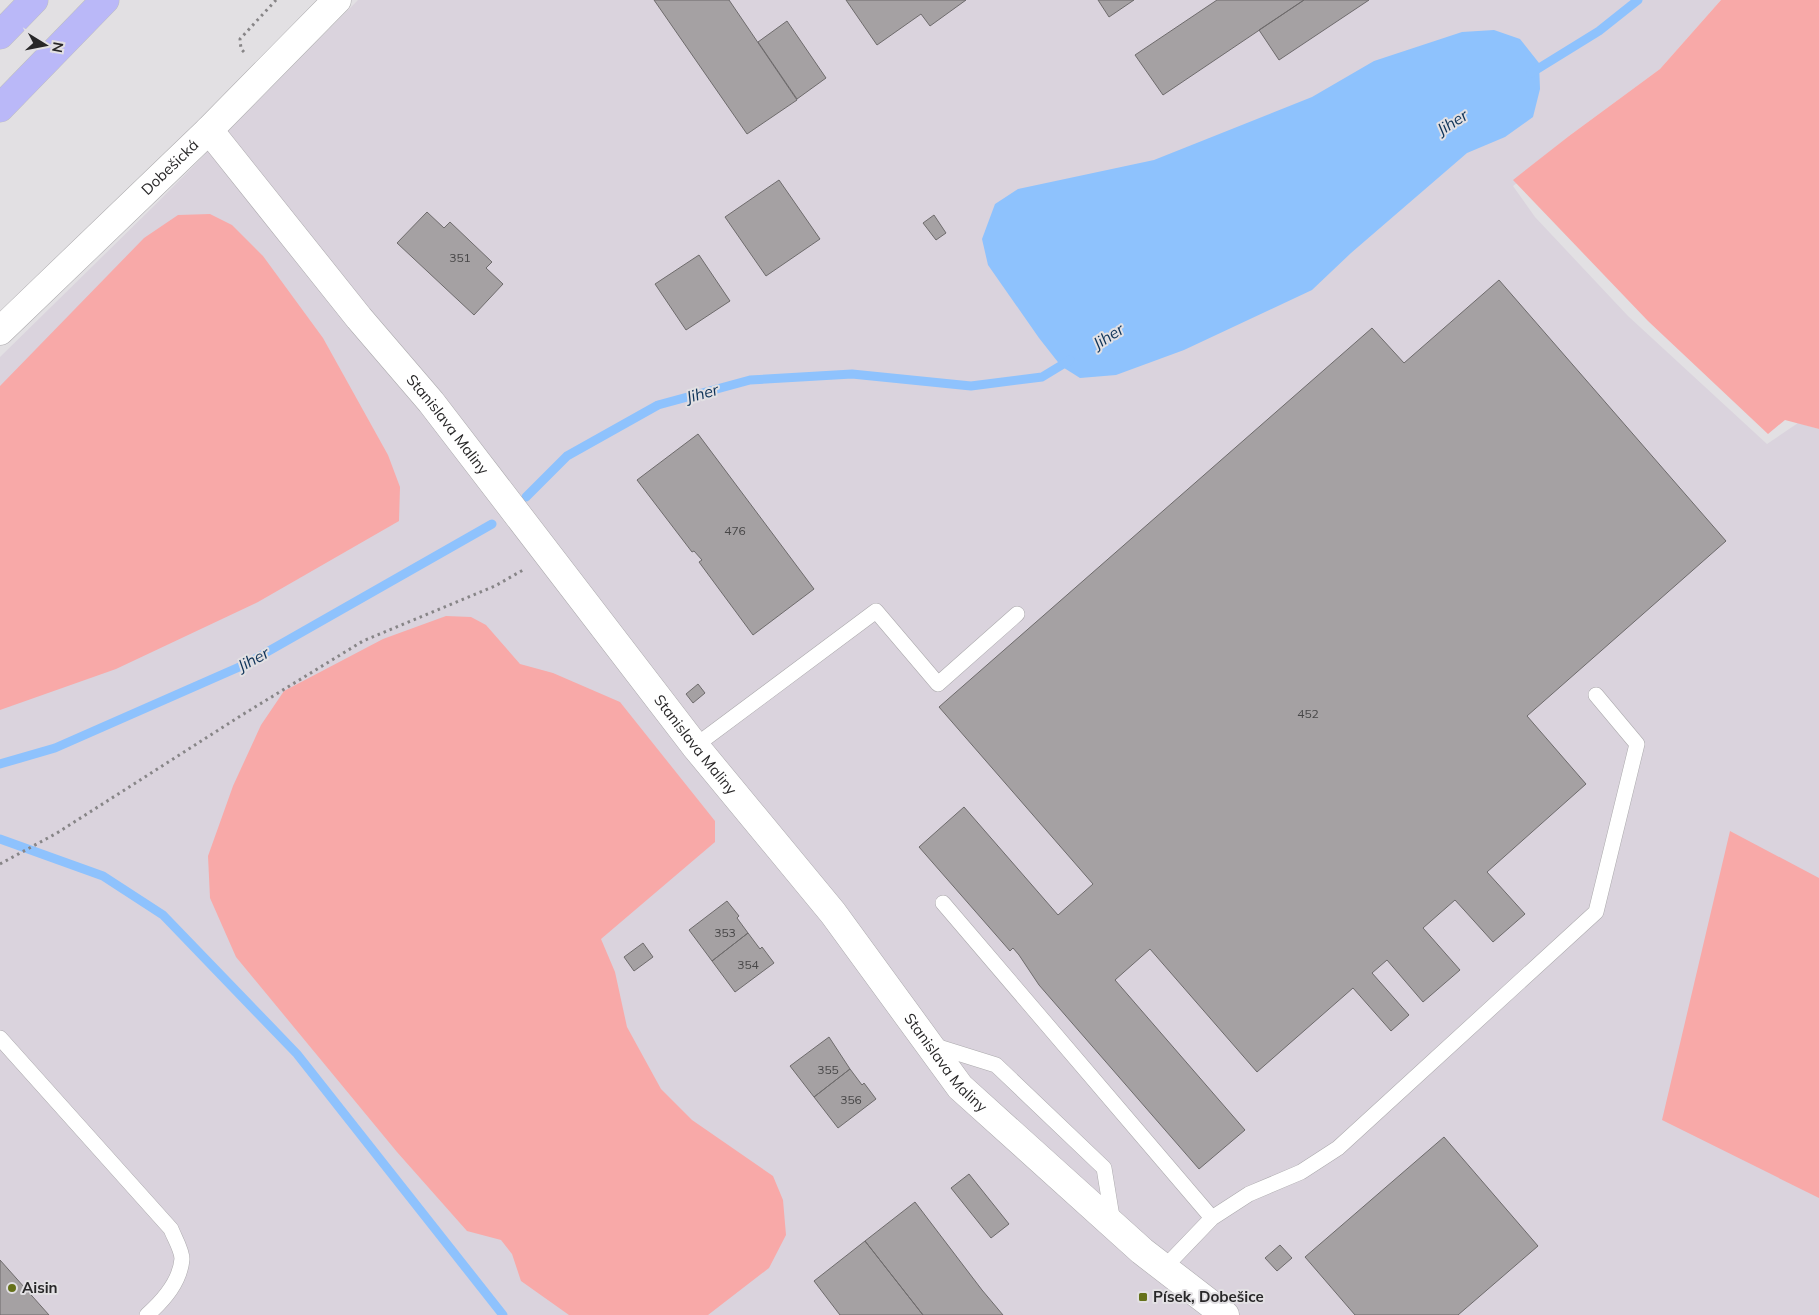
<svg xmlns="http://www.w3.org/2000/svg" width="1819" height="1315" viewBox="0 0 1819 1315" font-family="Mulish,sans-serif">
<rect width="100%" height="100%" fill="#e2e0e3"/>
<path fill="#dad3dd" d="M358,0H1721L1660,69L1569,136L1514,180L1517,183L1513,186L1535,217L1628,316L1767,444L1798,423L1819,429V1315H0V357L158,202Z"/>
<path fill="#f8a9a8" d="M1721,0H1819V429L1785,420L1768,434L1648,321L1513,180L1569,136L1660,69Z
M210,214L232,225L263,256L323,338L388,455L400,487L399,521L258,602L116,669L0,710V386L144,238L178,215Z
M446,616L471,617L486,625L520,664L553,673L620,702L715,821V842L601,939L615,972L627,1027L661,1089L692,1120L773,1176L783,1200L786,1235L769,1268L708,1315H569L521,1281L512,1254L501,1240L467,1231L397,1152L236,957L210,898L208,856L233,786L261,725L284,691L383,639Z
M1730,831L1819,878V1198L1662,1120Z"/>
<path fill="#8ec2fd" d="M1494,30L1520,39L1539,63L1540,89L1533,117L1505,137L1467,153L1351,253L1312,290L1184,350L1116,375L1080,378L1061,366L1039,338L988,265L982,239L995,204L1018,189L1154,160L1312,97L1374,61L1462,32Z"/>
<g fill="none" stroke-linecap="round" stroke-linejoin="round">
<path stroke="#8ec2fd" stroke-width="9" d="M1531,73L1599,31L1638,0
M526,497L567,456L658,405L750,380L852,374L971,386L1042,377L1070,360
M0,764L55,748L246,664L492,524
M0,839L103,876L163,915L297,1054L503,1315"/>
</g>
<path fill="#a5a1a3" stroke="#6e6b6c" d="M654,0H729L797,100L747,134Z
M846,0H966L930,26L921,14L877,45Z
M1098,0H1134L1109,17Z
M1217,0H1304L1163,95L1135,55Z
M1304,0H1369L1279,60L1259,30Z
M787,21L826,78L797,99L758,42Z
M779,180L820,239L766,276L725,217Z
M427,212L444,228L450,222L492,262L486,268L503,284L474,315L397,243Z
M934,215L946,233L936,240L923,223Z
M699,255L730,301L686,330L655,284Z
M1499,280L1726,541L1527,716L1586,784L1487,872L1525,914L1493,942L1455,900L1423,928L1460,970L1423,1002L1387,960L1372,973L1409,1015L1391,1031L1353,988L1257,1072L1150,949L1115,980L1245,1130L1199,1169L1039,985L1019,955L1013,948L1010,951L919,847L964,807L1058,915L1093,884L939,707L1372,328L1404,363Z
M698,434L814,589L753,635L699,562L702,560L694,551L692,552L637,480Z
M698,684L705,693L693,703L686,694Z
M727,901L739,916L737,918L748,933L712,961L689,930Z
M748,933L760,949L762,947L774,963L735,992L712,961Z
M643,943L653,957L634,971L624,957Z
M829,1037L850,1069L814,1097L790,1066Z
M850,1069L862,1085L864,1083L876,1099L838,1128L814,1097Z
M1444,1137L1538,1246L1458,1315H1355L1305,1257Z
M969,1174L1009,1224L991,1238L951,1188Z
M915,1202L982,1290L1003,1315H923L865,1241Z
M865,1241L923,1315H840L814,1281Z
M1280,1245L1292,1258L1277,1271L1265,1258Z
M0,1260L49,1315H0Z"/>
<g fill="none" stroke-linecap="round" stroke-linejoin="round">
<g stroke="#acaaad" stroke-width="16">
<path id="service" d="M695,746L876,611L938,684L1017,614
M943,903L1212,1218
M0,1038L171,1229C174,1237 182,1250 182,1259C180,1282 164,1300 147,1315
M932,1045L996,1065L1104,1168L1113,1223
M1164,1268L1212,1218L1249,1194L1301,1172L1338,1148L1596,912L1637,744L1596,695"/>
</g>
<g stroke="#acaaad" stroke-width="29">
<g id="minor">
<path id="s1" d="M209,130L359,318L431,402L695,746L833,913L960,1087L1142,1251L1225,1315"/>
</g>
</g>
<g stroke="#acaaad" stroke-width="29">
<g id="tertiary">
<path id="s2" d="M0,331L209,130L337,0"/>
</g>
</g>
<g stroke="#bebebe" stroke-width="29">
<path id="trunk" d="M0,35L34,0
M0,108L105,0"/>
</g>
<path stroke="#878587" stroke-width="3" stroke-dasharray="2.5 4" stroke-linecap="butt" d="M244,52L241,49L240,39L276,0
M0,864L57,833L242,715L363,641L495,586L523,570"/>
<use href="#service" stroke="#fff" stroke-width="15"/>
<use href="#minor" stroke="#fff" stroke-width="28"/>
<use href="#tertiary" stroke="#fff" stroke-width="28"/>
<use href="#trunk" stroke="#bab8f8" stroke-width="28"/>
</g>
<g fill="#65711a" stroke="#e2e0e3" stroke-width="2">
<circle cx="12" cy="1288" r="5"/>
<rect x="1138" y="1292" width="10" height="10" rx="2.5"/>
</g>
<g text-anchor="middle" stroke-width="4" stroke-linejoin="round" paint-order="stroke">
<g font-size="12" fill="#474647">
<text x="460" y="262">351</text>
<text x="735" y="535">476</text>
<text x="1308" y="718">452</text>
<text x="725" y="937">353</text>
<text x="748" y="969">354</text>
<text x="828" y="1074">355</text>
<text x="851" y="1104">356</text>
</g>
<g font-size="15" fill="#282728" stroke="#e2e0e3">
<text dy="5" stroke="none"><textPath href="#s2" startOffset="236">Dobešická</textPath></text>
<text dy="5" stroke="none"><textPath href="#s1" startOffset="379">Stanislava Maliny</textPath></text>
<text dy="5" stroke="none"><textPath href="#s1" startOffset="784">Stanislava Maliny</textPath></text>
<text dy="5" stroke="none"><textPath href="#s1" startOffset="1189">Stanislava Maliny</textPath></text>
</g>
<g font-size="15" font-weight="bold" fill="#282728" stroke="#e2e0e3" text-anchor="start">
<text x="22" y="1293">Aisin</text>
<text x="1153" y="1302">Písek, Dobešice</text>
</g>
<g font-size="16" font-style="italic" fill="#0e3358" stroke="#e2e0e3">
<text transform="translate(1452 122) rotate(-32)" y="6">Jiher</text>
<text transform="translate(1108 336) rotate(-32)" y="6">Jiher</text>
<text transform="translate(702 393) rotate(-15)" y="6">Jiher</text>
<text transform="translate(253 659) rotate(-28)" y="6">Jiher</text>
</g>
</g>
<g transform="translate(45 45) rotate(100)" stroke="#e2e0e3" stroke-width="4" paint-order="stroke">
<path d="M0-4L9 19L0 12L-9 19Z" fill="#282728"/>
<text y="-8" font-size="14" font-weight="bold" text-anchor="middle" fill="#282728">N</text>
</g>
</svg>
